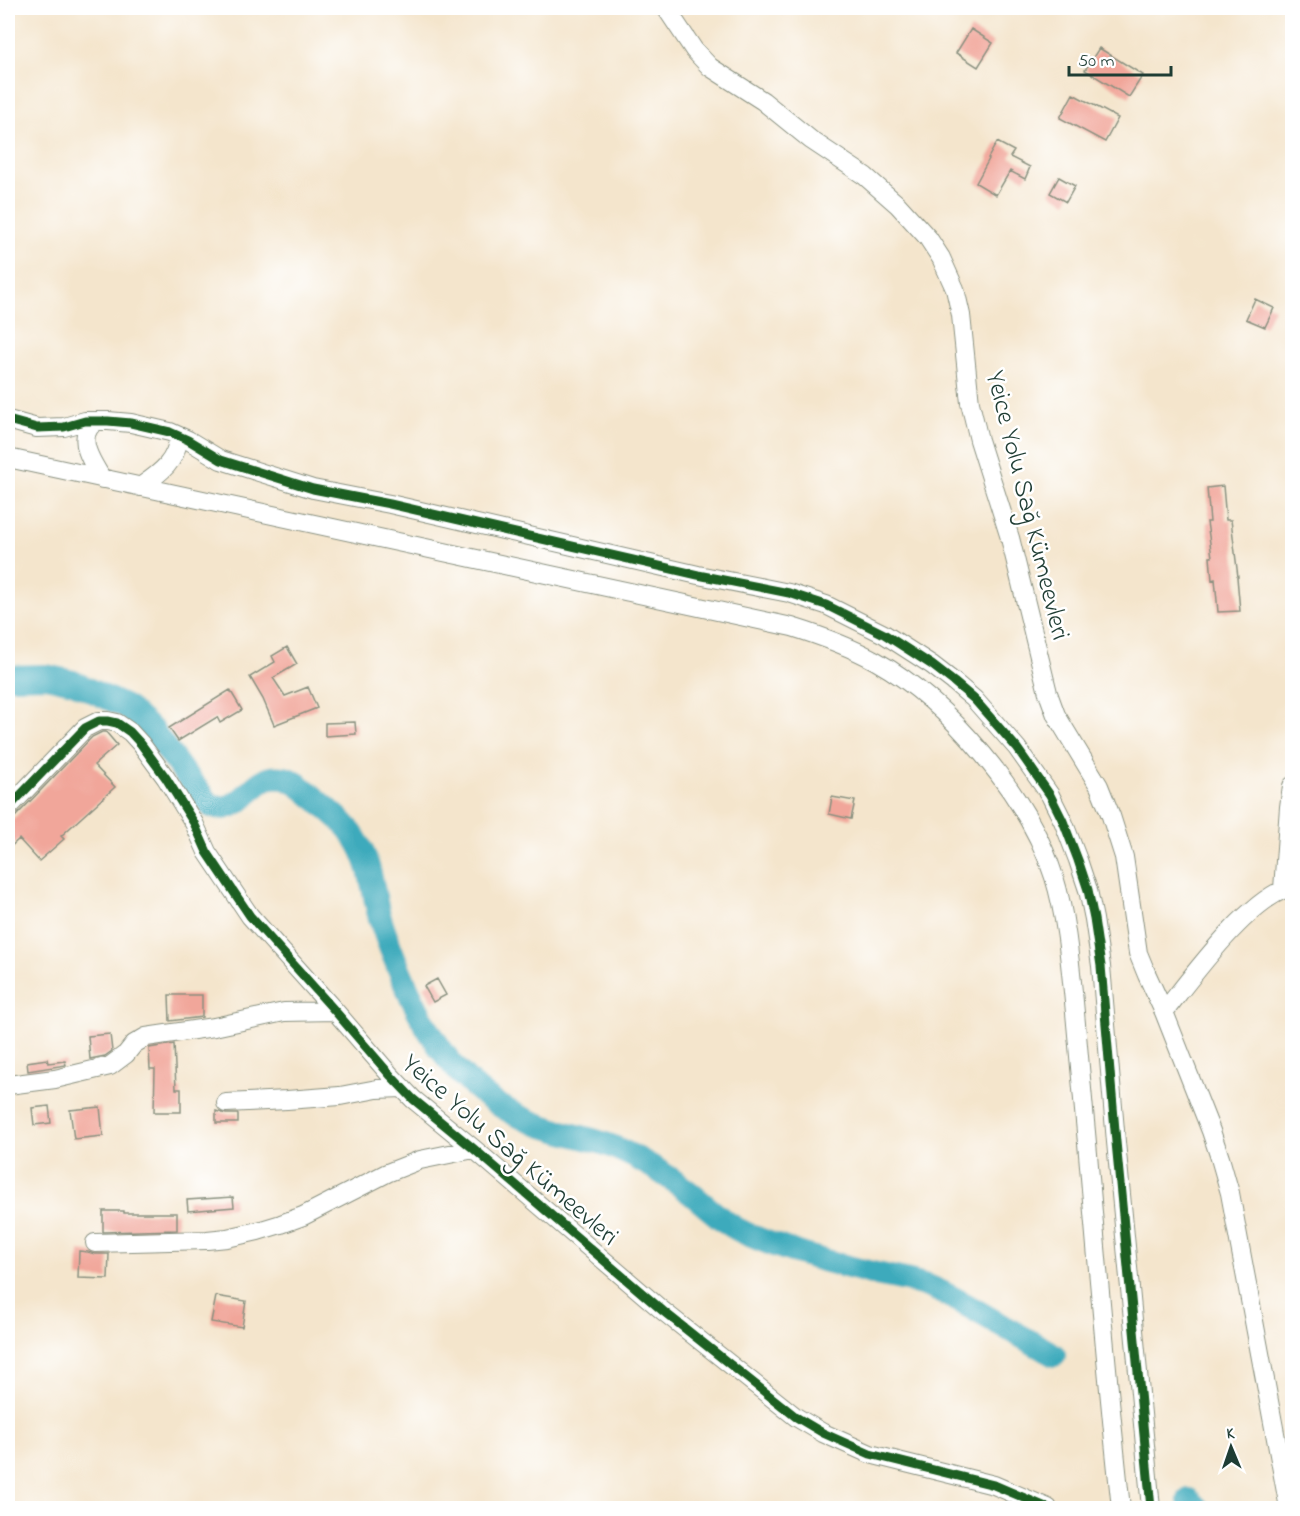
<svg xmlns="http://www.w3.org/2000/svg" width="1300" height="1516" viewBox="0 0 1300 1516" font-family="'Indie Flower',sans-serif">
<rect width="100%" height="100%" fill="#fff"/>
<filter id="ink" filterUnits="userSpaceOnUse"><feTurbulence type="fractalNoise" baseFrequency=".0167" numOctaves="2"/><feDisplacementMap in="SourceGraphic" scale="12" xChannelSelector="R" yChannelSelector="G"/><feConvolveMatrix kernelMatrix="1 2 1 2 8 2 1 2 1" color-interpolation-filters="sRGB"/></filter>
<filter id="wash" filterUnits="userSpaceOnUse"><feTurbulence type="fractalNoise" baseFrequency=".008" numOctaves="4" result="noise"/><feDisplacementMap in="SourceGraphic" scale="24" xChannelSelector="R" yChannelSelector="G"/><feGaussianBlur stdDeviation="1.35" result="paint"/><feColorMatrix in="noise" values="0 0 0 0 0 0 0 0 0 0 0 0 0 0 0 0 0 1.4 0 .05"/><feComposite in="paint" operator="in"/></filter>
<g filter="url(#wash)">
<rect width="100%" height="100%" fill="#f4e5cc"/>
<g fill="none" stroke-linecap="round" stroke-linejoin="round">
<path stroke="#3daabc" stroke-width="24" d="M8,677L46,676L73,682L126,707L153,731L183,772L211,806C215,807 222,809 227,807C251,801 254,773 284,778C297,781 306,791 316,799C330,811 345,822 355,838C370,861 372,885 378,911C383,931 391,950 399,969C416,1011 438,1054 472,1085C497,1107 528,1123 559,1131C579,1137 599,1140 618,1149C643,1160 667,1175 689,1192C708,1207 724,1224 747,1234C785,1251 828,1262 868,1272C888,1277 908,1279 927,1286C947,1293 964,1304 982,1314C1006,1328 1030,1341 1054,1355
M1189,1500L1197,1508"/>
</g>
<g id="blocks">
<path fill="#f1a69a" d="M971,29L993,43L978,67L956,53Z
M1099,48L1143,75L1129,97L1085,70Z
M1073,94L1118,118L1105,142L1060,118Z
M997,142L1014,151L1010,157L1030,167L1025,179L1010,171L996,195L976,183L989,159L988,158Z
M1059,177L1075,186L1066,202L1050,193Z
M1255,299L1274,308L1265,327L1246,319Z
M1223,486L1226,520H1231L1238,577H1237L1240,611L1218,612L1215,579L1212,580L1210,557H1212L1207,522H1210L1207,488Z
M287,647L297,664L273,678L285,696L308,687L317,708L274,725L263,699L250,677L275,662L272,656Z
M230,690L242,710L220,723L217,717L178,741L169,728Z
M355,722L356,734L325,736V723Z
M102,732H106L117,745L94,765L115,787L61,836L64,839L39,861L19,839L8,849V819H12L16,816L92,737Z
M832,797L855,801L851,819L829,814Z
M437,979L446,995L433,1002L424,986Z
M169,995H202V1017L170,1021Z
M110,1034L112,1051L105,1056L90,1059L88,1036Z
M174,1044L176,1089H181V1112H154L155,1069H150L149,1048Z
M47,1059L48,1063L65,1061L66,1065L28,1071L27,1062Z
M49,1106L51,1123L34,1125L32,1108Z
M100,1107L103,1136L74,1139L70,1110Z
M216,1111L226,1114H238V1123H216Z
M233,1197L234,1207L188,1211L187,1200Z
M103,1211H124V1213H177V1230L103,1232Z
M79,1251L88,1252L95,1254H109L108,1279L78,1278Z
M216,1296L246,1301L242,1327L211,1322Z"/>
</g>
</g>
<g filter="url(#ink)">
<use href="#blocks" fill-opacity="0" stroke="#8a9180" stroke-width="1.5"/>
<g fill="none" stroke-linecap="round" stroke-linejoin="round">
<g stroke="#8a9180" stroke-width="20">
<path id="minor" d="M666,8L694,50L710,67L763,101L811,140L865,176L898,205L928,238L941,258L955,289L961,315L970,403L979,440L1010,538L1048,693L1056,715L1099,786L1111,816L1124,857L1138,953L1147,975L1164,1012L1211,1131L1220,1158L1230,1193L1289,1508
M8,420L37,428L64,427L85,421H108L131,423L170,432L188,440L221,460L313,489L390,504L698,575L789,593L826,605L884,634L932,665L954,682L974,699L1017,748L1050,795L1063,821L1078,860L1088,890L1094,919L1101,966L1116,1142L1151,1508
M97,421C94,423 91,425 89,428C78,444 95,466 102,479
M8,458L792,627C821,636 849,646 876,661C949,702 1029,797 1054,877C1066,915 1070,962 1074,1002C1079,1053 1083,1103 1088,1154C1098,1272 1108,1390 1121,1508
M140,487C160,473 176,463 179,436
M8,808L85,728L99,721H108L117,723L130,732L141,744L166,778L194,823L207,852L250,916L335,1011L391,1076L413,1099L474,1149L663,1311L796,1417L823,1433L870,1454L994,1485L1048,1508
M1283,889L1289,807L1292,786
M1164,1012C1191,978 1250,896 1292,887
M8,1085L55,1079L110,1066L126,1054L134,1044L146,1037L214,1027L284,1012L335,1011
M226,1103L287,1100L340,1096L377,1089L403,1088
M95,1243L207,1240L227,1238L258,1231L281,1224L303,1216L387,1173L420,1160L474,1149"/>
</g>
<use href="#minor" stroke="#fff" stroke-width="18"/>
<g stroke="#fff" stroke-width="13">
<path id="cycleway" d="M8,420L37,428L64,427L85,421H108L131,423L170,432L188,440L221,460L313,489L390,504L698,575L789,593L826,605L884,634L932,665L954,682L974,699L1017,748L1050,795L1063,821L1078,860L1088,890L1094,919L1101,966L1116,1142L1151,1508
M8,808L85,728L99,721H108L117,723L130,732L141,744L166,778L194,823L207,852L250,916L335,1011L391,1076L413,1099L474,1149L663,1311L796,1417L823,1433L870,1454L994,1485L1048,1508"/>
</g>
<use href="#cycleway" stroke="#1b5e20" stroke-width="9"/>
</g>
</g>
<g text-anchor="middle" stroke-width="5" stroke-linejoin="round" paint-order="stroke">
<g font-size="27" fill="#1f3d34" stroke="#fff">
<text transform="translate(1029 505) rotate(76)" y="9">Yeice Yolu Sağ Kümeevleri</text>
<text transform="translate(511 1149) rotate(41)" y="9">Yeice Yolu Sağ Kümeevleri</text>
</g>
</g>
<rect width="1300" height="1516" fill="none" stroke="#fff" stroke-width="30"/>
<g transform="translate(1231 1447) rotate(358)" stroke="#ffffff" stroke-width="4.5" paint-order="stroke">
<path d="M0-4.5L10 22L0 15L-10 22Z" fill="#1f3d34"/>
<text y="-9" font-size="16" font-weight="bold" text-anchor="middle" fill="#1f3d34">K</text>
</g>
<path d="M1069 66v9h102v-9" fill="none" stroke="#1f3d34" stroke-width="3"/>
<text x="1078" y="66" font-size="18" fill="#1f3d34" stroke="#ffffff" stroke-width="4.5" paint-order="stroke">50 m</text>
</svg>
